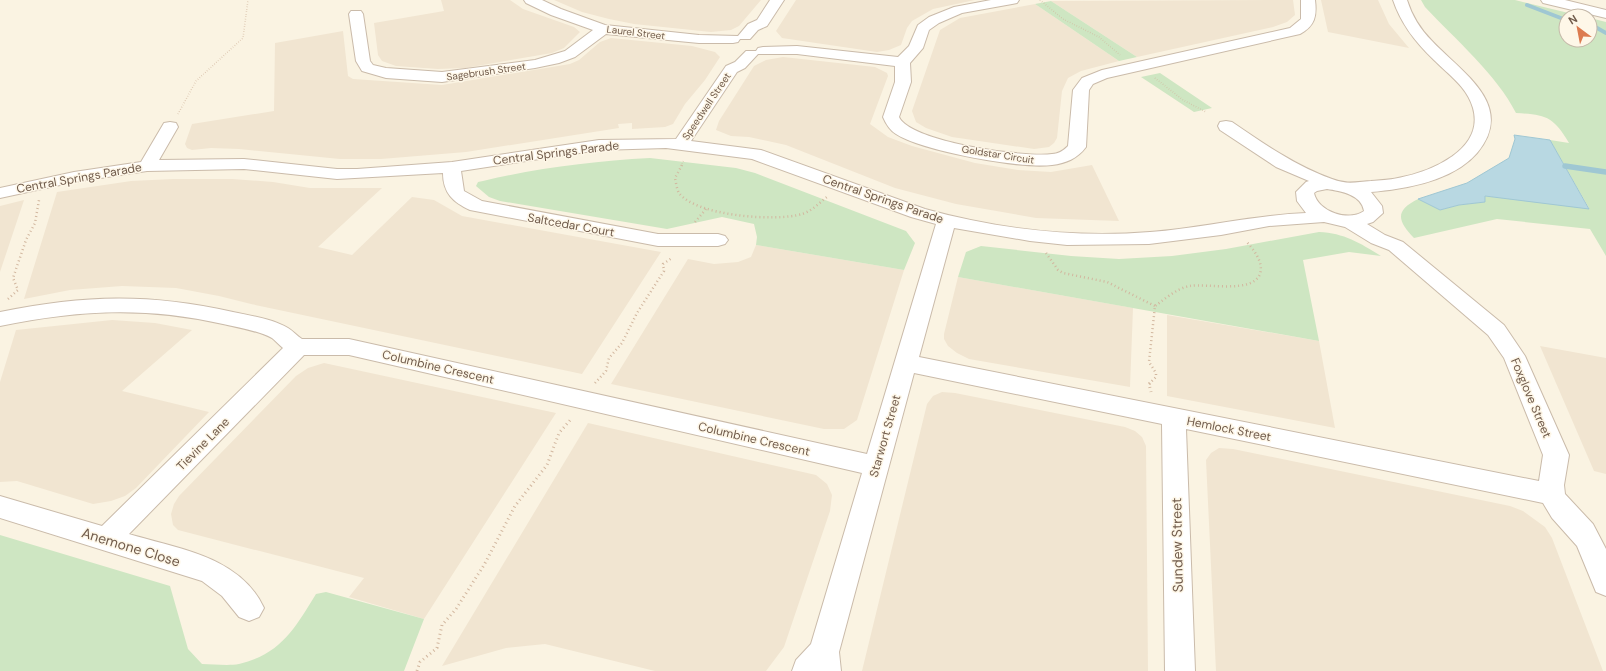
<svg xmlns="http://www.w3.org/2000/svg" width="1606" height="671" viewBox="0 0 1606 671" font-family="'DM Sans',sans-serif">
<rect width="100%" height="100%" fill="#faf3e2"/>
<path fill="#f1e5d1" d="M441,0H510L523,9L574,27L580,32L564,48L552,53L465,68L438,69L396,66L382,61L378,55L374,23L444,11Z
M554,0H761L739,26L731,30L711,32L634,24L609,19L582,12Z
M796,0H975L933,9L912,21L907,28L901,45L889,50L877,52L782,38L776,31Z
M1293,0L1295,15L1287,22L1273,27L1137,57L1051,1Z
M1321,0H1378L1389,24L1409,48L1328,32Z
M1035,4L1119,61L1081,71L1068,78L1062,91L1057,138L1054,143L1049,147L1034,149L952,137L926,128L916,122L912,111L940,30L960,18Z
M343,31L348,76L353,79L442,85L570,64L579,60L600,42L611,38L692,46L715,52L720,57L705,80L685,104L673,124L665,127L632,129V123L618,124L619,128L466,152L381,159H340L239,149L211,148L192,150L187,148L185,144L192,124L274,111L275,43Z
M783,57L875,67L887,73L888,76L870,124L888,137L912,146L975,163L1018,170L1051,172L1092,165L1119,221L1036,218L956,204L895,188L786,145L749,137L731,136L716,130L719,121L754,66L766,60Z
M173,179H232L273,182L310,188H382L318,247L352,255L412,197L434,200L462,216L661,252L582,374L251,304L219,296L176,288L122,286L70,290L24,299L57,192L131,181Z
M24,200L0,272V206Z
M756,245L904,270L857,420L844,429H824L611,384L688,259L714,264L738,262L751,257Z
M958,277L1133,308L1130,387L969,359L957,353L948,346L944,339V334Z
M1167,315L1319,341L1335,428L1167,396Z
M112,320L155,323L192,330L122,391L209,412L136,488L125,496L111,501L93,504L17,481L0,482V382L16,330Z
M1540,346L1606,358V474L1594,471Z
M324,363L556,413L424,619L349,597L364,578L178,530L173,525L171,514L174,504L179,496L296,376L308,368Z
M942,392L955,393L1125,427L1135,431L1142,437L1146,446L1148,671H862L927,404L933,396Z
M588,423L816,475L827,484L832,495L830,511L784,647L766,671H655L545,644L506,648L442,666Z
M1219,448L1233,449L1510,506L1523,511L1545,527L1552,538L1603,671H1216L1206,460L1211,453Z"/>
<path fill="#cee6c2" d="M1421,0H1515L1581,16H1566V40H1590V18L1606,22V256L1590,229L1497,219L1414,238C1398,221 1394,211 1418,199L1440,210L1459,205L1484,202V196L1589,208L1550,140L1569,143C1553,116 1546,115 1516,113C1497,75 1455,39 1425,7Z
M1051,1L1137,57L1119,61L1035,4Z
M1160,73L1212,108L1194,112L1141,77Z
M650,158L736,168L755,173L906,231L915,243L904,270L756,245L757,237L754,224L722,217L667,229L500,201L489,197L476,186L478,182L483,181C538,168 593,161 650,158Z
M1319,232C1344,233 1360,243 1381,256L1349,252L1303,260L1319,341L958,277L966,252L981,246L1071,256L1119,259L1172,256L1226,249Z
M0,535L170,586L188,649L202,664C213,664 228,666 239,664C281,654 295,628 316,594L326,592L424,619L404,671H0Z"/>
<path fill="#b8d8e2" stroke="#9fc7d3" d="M1514,135L1550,140L1589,209L1485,196V202L1459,205L1440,210L1418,199L1467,183L1509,158L1515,139Z"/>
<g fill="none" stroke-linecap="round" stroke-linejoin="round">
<path stroke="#9fc7d3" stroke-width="4" d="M1527,5L1566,20
M1590,24L1606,33"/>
<path stroke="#9fc7d3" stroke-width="5.5" d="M1565,166L1606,172"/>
<g stroke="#cabbaa" stroke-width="2">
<path id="minor" d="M524,0H542L561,9L605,25L699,35L738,36L748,24L757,20L770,0H784L767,26L758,30L750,39H740L738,42L733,43H699L606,34L575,57L559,63L535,68L442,82L386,78L362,71L356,61L349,14L351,11H361L363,14L370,61L373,65L386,68L442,72L535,60L565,51L593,30L551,15L526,3Z
M991,0H1019L1017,3L1012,4L962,13L939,23L929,30L923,48L910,63L911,82L899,117C910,142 1026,158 1052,154C1059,154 1064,150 1068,146L1073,90L1082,78L1102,70L1290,28L1301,19V0H1315C1317,16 1315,26 1300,34L1107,78L1093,84L1089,90L1086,147C1077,159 1066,163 1052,165C1020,169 922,151 896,134C890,130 886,124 883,117L895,82V66L797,54H758L745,68L737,72L691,141L761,150L925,209C997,229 1075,238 1150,232C1202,228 1254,215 1306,213L1297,201L1296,192L1306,182L1309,181L1276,167L1220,130L1218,126L1220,122L1226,121L1232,122C1264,144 1296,166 1332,179C1347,185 1356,182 1371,181C1380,180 1389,180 1398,178C1430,172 1485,150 1473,108C1467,87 1449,75 1434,60C1416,43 1401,24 1393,0H1407C1412,16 1420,29 1432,41C1461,72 1517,105 1477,153C1453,181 1406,189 1371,192L1382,206L1383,213L1373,222L1367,224L1385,235L1403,242L1504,325L1525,356L1569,455L1564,485L1565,494L1593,524L1606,549V596L1596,592L1577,546L1552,518L1543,503L1186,429L1195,671H1165L1162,424L914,373L839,652L841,671H792L796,660L811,644L862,473L349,355H304L129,534C178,549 240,556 264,608L259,617L249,621L239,617L222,596L202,581L0,518V496L102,526L283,348C279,345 276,341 272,338C257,330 239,328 223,324C145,306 77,310 0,326V312C83,295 149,293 233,312C251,316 271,318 288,328C293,331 297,336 302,339H349L867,454L936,224L911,217L752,159L666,148L599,150L461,171L464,191L482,201L658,234H718L725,236L728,240L725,244L718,246H658L470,210C453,202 443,193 443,173L337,179L244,169L147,171L74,182L0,198V188L74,172L141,162L164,123L170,122L176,123L178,127L159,160L244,159L337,169H357L452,162L599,140L676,139L726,66L735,62L746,51H756L758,48L763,47L797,46L898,57L909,46L918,25L929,17L954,7ZM1327,189C1341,191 1362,195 1364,211C1349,222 1318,212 1314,193L1317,191ZM1324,222L1345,227L1371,243L1389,250L1488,335L1504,358L1543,455L1539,481L919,357L954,228L1030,241L1067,245L1149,244L1221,235L1269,226Z
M1541,0H1565L1606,10V18L1543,3Z"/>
</g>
<path stroke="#d2b79f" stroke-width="1.5" stroke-dasharray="0.5 2" stroke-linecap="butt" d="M1040,0L1063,19L1099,37L1120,55
M1155,78L1183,100L1206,112
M178,114L196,81L243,38L248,0
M681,166L684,160"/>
<path stroke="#d2b79f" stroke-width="2.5" stroke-dasharray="1 3" stroke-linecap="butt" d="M682,165L675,178C676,183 677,190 679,193C696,216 776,222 802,214C812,211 819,203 827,197
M695,222L706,209
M1046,253L1058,270L1063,273L1107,282L1155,306
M8,299L18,290L13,278L26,240L35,223L39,200
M595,383L606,371L609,358L622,343L637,313L664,271L663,264L672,258
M1149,384L1156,377V373L1149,362L1155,306C1165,299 1177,288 1190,286C1207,283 1252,294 1260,274C1264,262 1253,249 1246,241"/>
<path stroke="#d2b79f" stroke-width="3" stroke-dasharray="1 3.5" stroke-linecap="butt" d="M1150,383L1149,384L1151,392
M417,671L420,662L437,648L442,625L456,609L484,565L515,506L547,465L559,433L572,418"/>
<use href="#minor" fill="#fff" fill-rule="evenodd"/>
</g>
<g text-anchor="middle" stroke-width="3" stroke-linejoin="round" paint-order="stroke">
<g font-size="10" fill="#705b4b" stroke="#fef7e8">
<text transform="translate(636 32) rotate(7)" y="4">Laurel Street</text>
<text transform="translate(486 71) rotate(-8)" y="4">Sagebrush Street</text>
<text transform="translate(706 106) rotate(-56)" y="4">Speedwell Street</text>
<text transform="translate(998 154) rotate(9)" y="4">Goldstar Circuit</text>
</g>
<g font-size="12" fill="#705b4b" stroke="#fef7e8">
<text transform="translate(556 153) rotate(-7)" y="4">Central Springs Parade</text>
<text transform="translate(79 178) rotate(-10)" y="4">Central Springs Parade</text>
<text transform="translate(883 199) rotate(19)" y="4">Central Springs Parade</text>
<text transform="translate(571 225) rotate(10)" y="4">Saltcedar Court</text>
<text transform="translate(438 367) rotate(13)" y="4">Columbine Crescent</text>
<text transform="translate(1531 398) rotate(67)" y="4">Foxglove Street</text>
<text transform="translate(1229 429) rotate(11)" y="4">Hemlock Street</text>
<text transform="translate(885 436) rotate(-74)" y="4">Starwort Street</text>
<text transform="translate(754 439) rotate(13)" y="4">Columbine Crescent</text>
<text transform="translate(203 444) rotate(-45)" y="4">Tievine Lane</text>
</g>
<g font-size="14" fill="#705b4b" stroke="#fef7e8">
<text transform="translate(1177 545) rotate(-91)" y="5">Sundew Street</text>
<text transform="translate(131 547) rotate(17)" y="5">Anemone Close</text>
</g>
</g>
<g transform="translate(1578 28) rotate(328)"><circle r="19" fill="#fef7e8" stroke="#c5b9a9"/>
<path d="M0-3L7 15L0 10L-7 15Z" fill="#dc7b4f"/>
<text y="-6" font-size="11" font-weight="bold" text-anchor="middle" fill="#705b4b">N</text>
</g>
</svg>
